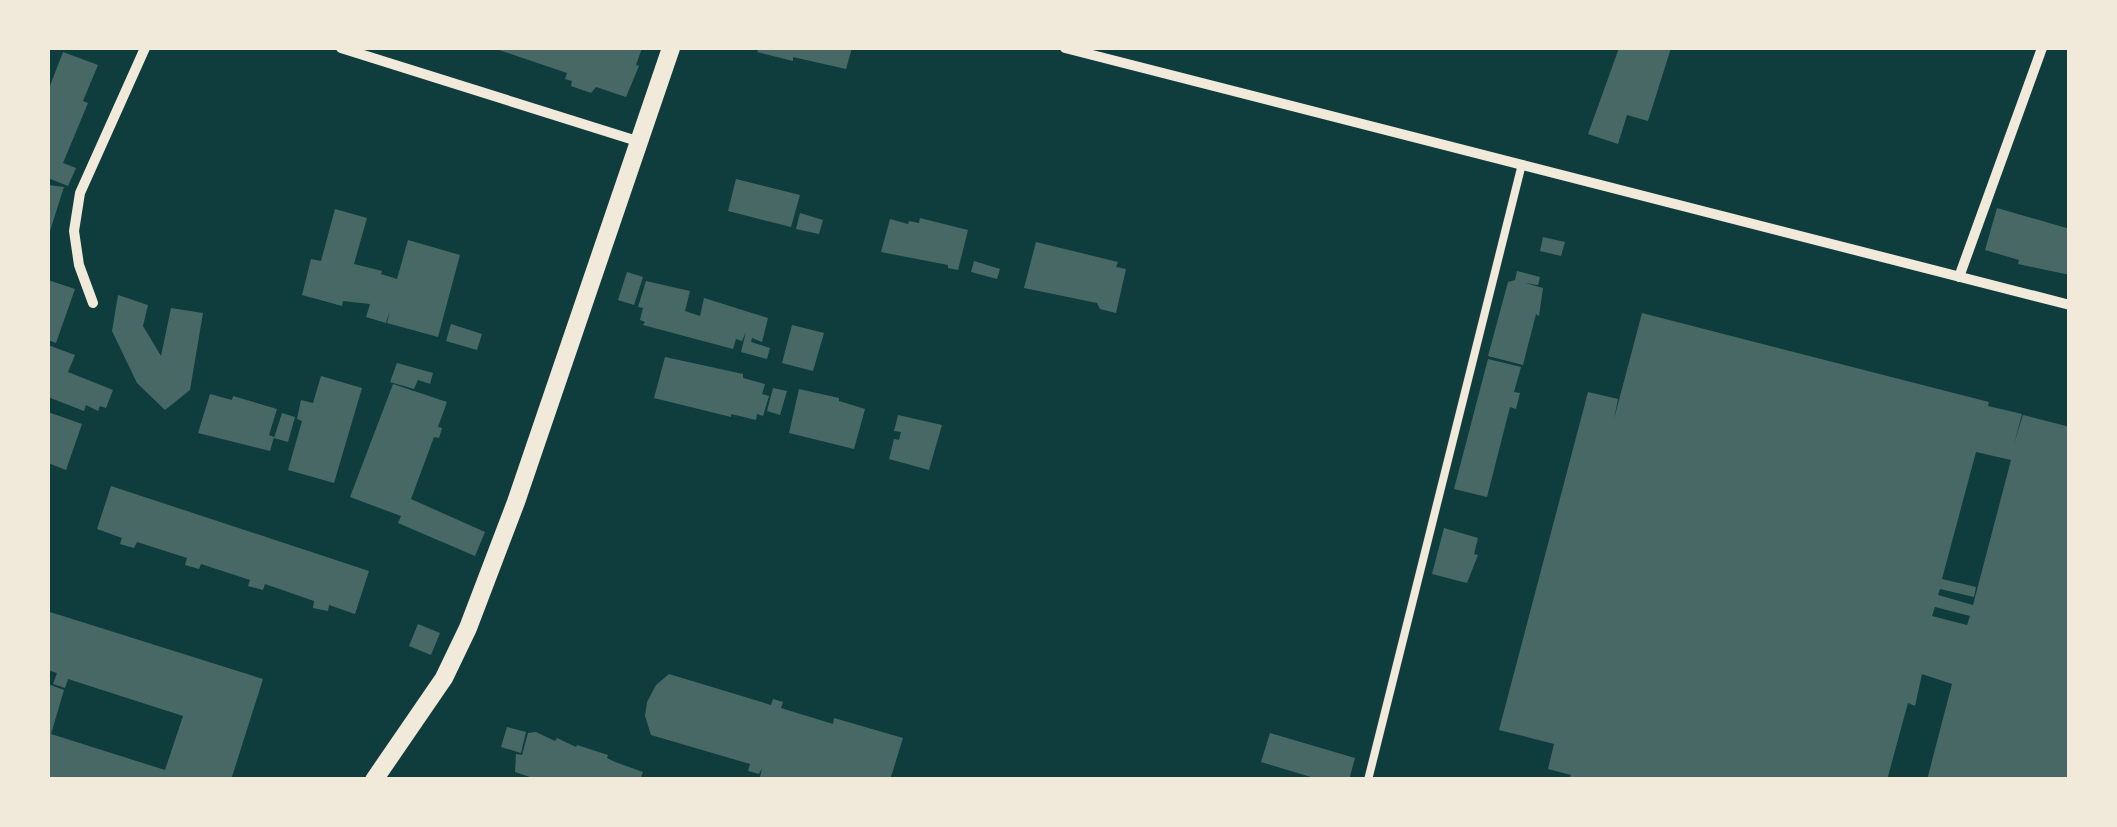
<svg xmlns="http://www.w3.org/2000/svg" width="2117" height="827" viewBox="0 0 2117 827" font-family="'Crimson Pro',serif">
<rect width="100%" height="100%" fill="#0f3d3e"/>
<path fill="#486865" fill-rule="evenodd" d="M493,48H642L636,65L639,66L626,97L596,87L591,93L571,86L572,81L565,79L567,73Z
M759,48H852L846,69L793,57V61L757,52Z
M1619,48H1671L1648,121L1627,115L1618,144L1588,134Z
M63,52L98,65L83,101L88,103L63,163L76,168L68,186L48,178V91Z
M736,179L800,195L791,227L728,211Z
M48,185L64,187L48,237Z
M1997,208L2070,229V275L2018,264L2019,260L1985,250Z
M335,209L367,218L354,264L382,271L381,274L397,279L408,240L460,255L438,337L387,323L390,310L386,323L366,317L370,304L343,301L342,306L302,295L311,259L321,261Z
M800,213L823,220L819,234L796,229Z
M920,218L968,230L958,270L948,268V265L881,252L890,219L908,224L909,221L919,223Z
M1543,237L1565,242L1561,256L1540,251Z
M1036,242L1118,262L1116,267L1126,269L1116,313L1100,309L1097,303L1024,288Z
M974,261L1000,269L997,279L971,272Z
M1517,271L1540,277L1538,285L1525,283L1543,288L1539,316L1536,314L1523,365L1488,356L1508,282L1515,280Z
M627,272L643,277L634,305L618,300Z
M48,280L75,289L56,343L48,340Z
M646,281L690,291L685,311L700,316L704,298L768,318L762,342L752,338L751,342L770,348L767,359L741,352L746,332L742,341L736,339L733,349L643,325L645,322L640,320L643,308L638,307Z
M118,295L148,305L143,326L161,356L171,308L203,313L190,390L165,410L137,383L112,331Z
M1642,313L1989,402L1988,406L2022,414L2014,444L2023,415L2070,427V780H1927L1952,684L1922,674L1915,706L1908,703L1887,780H1569L1571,775L1548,769L1554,744L1499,730L1588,392L1618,399L1614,419ZM1976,452L2011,460L1973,605L1938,595L1940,589L1974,597L1976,587L1942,579ZM1935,607L1970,616L1967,625L1932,616Z
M451,324L482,334L477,350L446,341Z
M792,325L824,333L813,371L782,363Z
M48,345L75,355L68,372L113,390L106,408L100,406L98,411L86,405L84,411L48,397Z
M665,357L743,374V378L765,384L762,394L769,396L763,416L757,414L756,420L731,414V417L654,398Z
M1488,359L1521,367L1514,392L1520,393L1516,409L1510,407L1487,497L1454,489Z
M397,363L433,373L430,384L418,380L414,389L390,382Z
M321,376L362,388L334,483L288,470L302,421L297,419L301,400L313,403Z
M393,384L447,402L438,427L442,428L439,438L434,437L411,499L485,532L475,556L398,523L401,516L350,497Z
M773,388L787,391L780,415L767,411Z
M799,389L839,398V401L865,409L854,449L789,433Z
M210,394L232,400L233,396L277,409L269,435L274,437L270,451L198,433Z
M48,412L82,424L66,470L48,463Z
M282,413L295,417L288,442L274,438Z
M898,415L942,425L929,470L889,459L894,439L899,440L901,432L894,431Z
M111,486L369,571L355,614L329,605L328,611L313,608L314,601L265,584L263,590L248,586L250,580L201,564L199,569L185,565L187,558L137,542L134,548L120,544L122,538L97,529Z
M1444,528L1478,538L1474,554L1478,555L1467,583L1432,574Z
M50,612L263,679L231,780H48V684L64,690L51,734L165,770L183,716L68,679L65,688L53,684L57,673L48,670Z
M418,624L440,633L431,655L409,646Z
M669,674L771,705L773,699L783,702L781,708L833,724L834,718L903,738L890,780H769L760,777L762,768L759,774L748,771L750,764L651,735L645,716L647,702L656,685Z
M507,727L526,732L521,753L501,747Z
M536,732L555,741L557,738L576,747L577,745L608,755L607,758L615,762L643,772L640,780H539L515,772L516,754L522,755L528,733Z
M1270,733L1355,758L1349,780H1321L1261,762Z"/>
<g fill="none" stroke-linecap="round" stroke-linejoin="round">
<path stroke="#f1e9da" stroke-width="8" d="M1368,780L1522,164"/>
<path stroke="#f1e9da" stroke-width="10" d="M341,48L637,141
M1065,48L2070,305
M1959,277L2042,48
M93,303L79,265L74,231L80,193L145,48"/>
<path stroke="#f1e9da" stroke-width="18" d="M374,780L444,678L468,628L516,502L671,48"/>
</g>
<rect width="2117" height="827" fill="none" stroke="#f1e9da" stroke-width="100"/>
</svg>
